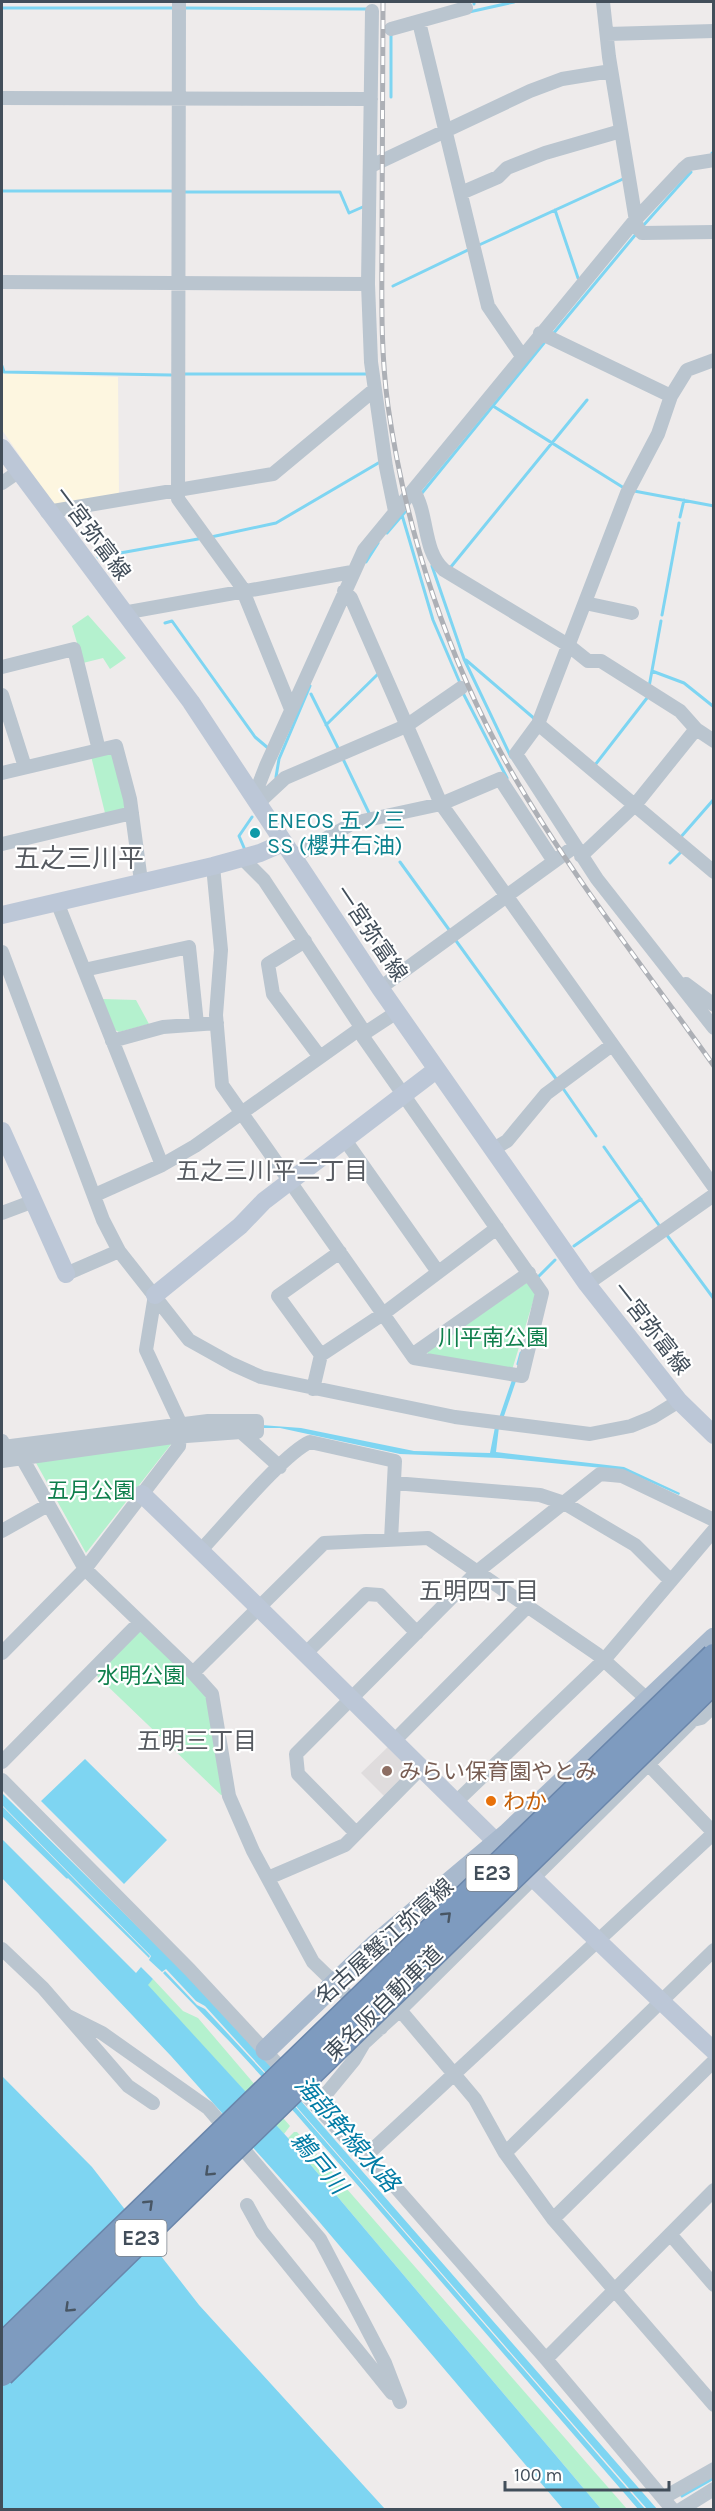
<svg xmlns="http://www.w3.org/2000/svg" width="715" height="2511" viewBox="0 0 715 2511" font-family="Karla,'Noto Sans JP',sans-serif">
<rect width="100%" height="100%" fill="#eeebeb"/>
<path fill="#fdf6e0" d="M2,373L118,377L119,498L56,508L2,430Z"/>
<path fill="#dfdcdd" d="M390,1745L413,1769L385,1797L361,1773Z"/>
<path fill="#b4f1ce" d="M88,615L126,658L110,669L103,658L83,663L72,626Z
M110,752L114,755L126,804L123,809L105,813L91,756Z
M102,999L136,1000L149,1024L119,1032L115,1030Z
M528,1282L536,1292L512,1370L428,1355L427,1351Z
M172,1443L86,1553L35,1461Z
M141,1630L207,1696L226,1794L221,1795L96,1675L137,1631Z
M153,1979L183,2011L198,2018L290,2126L284,2134L147,1985Z
M294,2132H297L627,2509H601L288,2138Z"/>
<path fill="#7ed5f2" d="M512,1380L516,1381L502,1422L498,1421Z
M261,1425L301,1428L414,1451L490,1453L495,1427H499L496,1452L624,1467L680,1493L679,1495L623,1470L500,1458L400,1454L280,1428H261Z
M85,1759L167,1840L124,1884L41,1801Z
M2,1793L199,1987L260,2054L657,2509H647L295,2105L205,2006L196,2001L166,1969L162,1972L149,1960L151,1956L2,1805Z
M2,1806L150,1956L149,1958L2,1813Z
M2,1839L136,1973L141,1967L153,1979L148,1985L288,2138L601,2509H563L316,2218L171,2056L2,1878Z
M165,1971L197,2005L205,2009L293,2104L645,2509H638L296,2114L230,2042L163,1973Z
M2,2076L92,2167L199,2305L385,2509H2Z"/>
<g fill="none" stroke-linecap="round" stroke-linejoin="round">
<path stroke="#7ed5f2" stroke-width="3" d="M474,4V2
M2,8H173
M184,8L368,9
M469,12L514,2
M391,33V97
M712,153H714
M2,191H172
M183,192H340L349,213L365,206
M555,210L578,278
M642,227L691,172
M479,245L623,179
M393,286L470,249
M553,334L636,234
M2,366L4,372L171,375
M183,374H368
M493,406L624,488
M634,491L714,506
M422,493L544,343
M402,515L433,620L460,683
M680,517L684,500
M387,533L405,512
M211,537L276,523L380,462
M98,557L198,539
M366,562L378,543
M432,566L464,659L511,757
M450,568L587,400
M662,615L679,523
M165,623L172,621L255,737L268,748
M466,660L536,720
M652,671L684,683L714,707
M649,687L661,621
M463,693L507,778
M311,694L339,750
M326,725L378,674
M343,759L370,815
M595,765L647,698
M276,777L279,759L310,686
M680,838L714,799
M245,850L239,836L252,817
M400,862L450,931
M670,863L681,852
M454,938L557,1080
M562,1087L596,1136
M604,1147L661,1228
M666,1234L714,1299
M574,1246L641,1199
M538,1277L555,1260
M518,1364L521,1353
M2,1814L67,1877
M682,2496L714,2478"/>
<path stroke="#bac5cf" stroke-width="14" d="M179,2L178,499L241,586L291,709
M603,2L609,57L637,227L642,233L714,232
M372,11L368,284L371,362L386,467L395,511
M419,22L488,306L522,356
M391,29L466,8
M607,34L714,31
M2,98L371,99
M371,166L530,91L562,79L611,71
M461,193L498,177L507,168L545,153L621,131
M2,282L368,284
M540,333L671,396
M714,360L687,370L671,396L658,434L627,493L538,724L516,754L597,879L714,1028
M2,483L18,472
M413,490C429,514 422,550 444,570L568,645L588,661H601L680,711L696,729L714,741
M47,512L273,474L374,390
M344,591L351,598L441,804L714,1187
M585,603L632,613
M123,613L352,572
M2,667L74,649L99,750
M461,688L406,726L285,778L257,804L259,784L266,766L364,550L636,219L683,169L689,164L714,160
M2,695L25,767
M538,724L714,872
M2,773L116,746L130,799L141,881
M2,844L132,813
M581,856L635,805L696,729
M292,858L353,823L441,804L500,779L553,860
M213,866L221,950L216,1015L222,1085L414,1358L522,1376L542,1293L363,1037L365,1033L264,880L242,858
M57,902L162,1165
M305,941L268,964L273,994L320,1057
M2,952L103,1220L119,1251L189,1340L232,1364L261,1377L455,1417L590,1434L631,1426L653,1417L679,1401
M84,970L189,947L197,1024
M686,984L714,1005
M380,988L574,847
M365,1033L397,1012
M112,1041L163,1027L217,1023
M345,1140L438,1272
M492,1150L507,1141L546,1094L612,1045
M95,1195L162,1165L195,1146L361,1028
M2,1213L34,1201
M66,1274L119,1251
M587,1284L714,1195
M321,1355L278,1296L340,1252
M412,1355L529,1273
M313,1389L321,1355L383,1314L497,1228
M2,1441L5,1447L22,1458L85,1569L193,1673
M3,1447L208,1421H257V1432L247,1435
M2,1461L173,1437L241,1432L280,1467
M394,1483L540,1495L564,1503L635,1545L671,1581
M2,1531L48,1505
M201,1550C224,1526 284,1453 310,1442L395,1461L391,1540
M2,1653L85,1569L179,1446L181,1425L146,1350L155,1295
M306,1653L366,1594L380,1595L417,1633
M714,1706L701,1718L693,1720L400,2010L475,2099L505,2153L553,2219L714,2405
M395,1740L529,1605
M2,1762L140,1622
M648,1764L714,1833
M2,1780L190,1970L371,2165L391,2182L546,2359L673,2510
M457,1801L604,1660L714,1530
M356,1833L298,1774L296,1754L478,1571L600,1474L622,1476L714,1520
M268,1878L345,1845L422,1767
M2,1949L43,1988L128,2086L153,2103
M68,2016L102,2033L208,2108L320,2239L385,2363L400,2402
M381,2028L313,1962L253,1851L229,1796L212,1694L193,1673L324,1543L428,1538L597,1654L648,1700
M337,2116L324,2099L326,2094L354,2060L364,2043L400,2010
M370,2152L714,1833
M505,2153L714,1950
M247,2205L262,2232L392,2393
M553,2219L714,2061
M670,2234L714,2285
M546,2359L714,2190
M663,2498L714,2469
M680,2510L714,2489"/>
<path stroke="#bcc7d7" stroke-width="18" d="M2,448L191,702L380,988L587,1284L679,1401L714,1435
M2,915L213,866L260,853L283,843
M2,1131L66,1274
M155,1295L240,1226L264,1201L436,1070
M142,1494C334,1679 519,1869 714,2051"/>
<path stroke="#a8b9cd" stroke-width="21" d="M266,2050L375,1945L507,1834L714,1638"/>
<g stroke="#adb0b6" stroke-width="5">
<path id="rail" d="M383,2C383,79 382,156 382,233C382,291 380,348 388,406C406,532 448,660 511,771C570,874 645,969 714,1066"/>
</g>
<use href="#rail" stroke="#fff" stroke-width="3" stroke-dasharray="9" stroke-linecap="butt"/>
<g stroke="#6a86ab" stroke-width="27" stroke-linecap="butt">
<path id="highway-bridge" d="M2,2346L714,1656
M2,2374L714,1681"/>
</g>
<use href="#highway-bridge" stroke="#7e9bbf" stroke-width="24"/>
</g>
<defs><path id="oneway-chevron" d="M-2-3.5L2.5 0L-2 3.5" fill="none" stroke-width="1.6" stroke-linecap="round" stroke-linejoin="round" transform="scale(1.5)"/></defs>
<g stroke="#485664">
<use href="#oneway-chevron" transform="translate(447 1916) rotate(-44)"/>
<use href="#oneway-chevron" transform="translate(209 2172) rotate(136)"/>
<use href="#oneway-chevron" transform="translate(149 2204) rotate(-44)"/>
<use href="#oneway-chevron" transform="translate(69 2308) rotate(136)"/>
</g>
<circle fill="#0f9aa8" stroke="#fff" stroke-width="2" cx="255" cy="833" r="6"/>
<circle fill="#8d6e63" stroke="#fff" stroke-width="2" cx="387" cy="1771" r="6"/>
<circle fill="#e8710a" stroke="#fff" stroke-width="2" cx="491" cy="1801" r="6"/>
<g text-anchor="middle" stroke-width="4.5" stroke-linejoin="round" paint-order="stroke">
<g fill="#fff" stroke="#7b838c" stroke-width="1.5">
<rect x="466.5" y="1855" width="51" height="36" rx="4.5"/>
<rect x="115.5" y="2220" width="51" height="36" rx="4.5"/>
</g>
<g font-size="21" font-weight="bold" fill="#424e5a">
<text x="492" y="1880">E23</text>
<text x="141" y="2245">E23</text>
</g>
<g font-size="22" fill="#424e5a" stroke="#fff">
<text transform="translate(93 533) rotate(53)" y="8">一宮弥富線</text>
<text transform="translate(372 933) rotate(56)" y="8">一宮弥富線</text>
<text transform="translate(652 1328) rotate(52)" y="8">一宮弥富線</text>
<text transform="translate(384 1941) rotate(-42)" y="8">名古屋蟹江弥富線</text>
<text transform="translate(383 2003) rotate(-44)" y="8">東名阪自動車道</text>
</g>
<g font-size="22" fill="#0d838f" stroke="#fff" text-anchor="start">
<text x="267" y="828">ENEOS 五ノ三<tspan x="267" dy="25">SS (櫻井石油)</tspan></text>
</g>
<g font-size="22" fill="#0f7f4c" stroke="#fff">
<text x="493" y="1345">川平南公園</text>
<text x="91" y="1498">五月公園</text>
<text x="141" y="1683">水明公園</text>
</g>
<g font-size="22" fill="#785e54" stroke="#fff" text-anchor="start">
<text x="399" y="1779">みらい保育園やとみ</text>
</g>
<g font-size="22" fill="#c56008" stroke="#fff" text-anchor="start">
<text x="503" y="1809">わか</text>
</g>
<g font-size="24" fill="#575b61" stroke="#fff">
<text x="272" y="1179">五之三川平二丁目</text>
<text x="479" y="1599">五明四丁目</text>
<text x="197" y="1749">五明三丁目</text>
</g>
<g font-size="24" font-style="italic" fill="#037ca5" stroke="#fff">
<text transform="translate(347 2134) rotate(49)" y="8">海部幹線水路</text>
<text transform="translate(319 2163) rotate(50)" y="8">鵜戸川</text>
</g>
<g font-size="26" fill="#575b61" stroke="#fff">
<text x="79" y="867">五之三川平</text>
</g>
</g>
<rect width="715" height="2511" fill="none" stroke="#424e5a" stroke-width="6"/>
<path d="M505 2481v9h164v-9" fill="none" stroke="#424e5a" stroke-width="3"/>
<text x="514" y="2481" font-size="18" fill="#424e5a" stroke="#ffffff" stroke-width="4.5" paint-order="stroke">100 m</text>
</svg>
